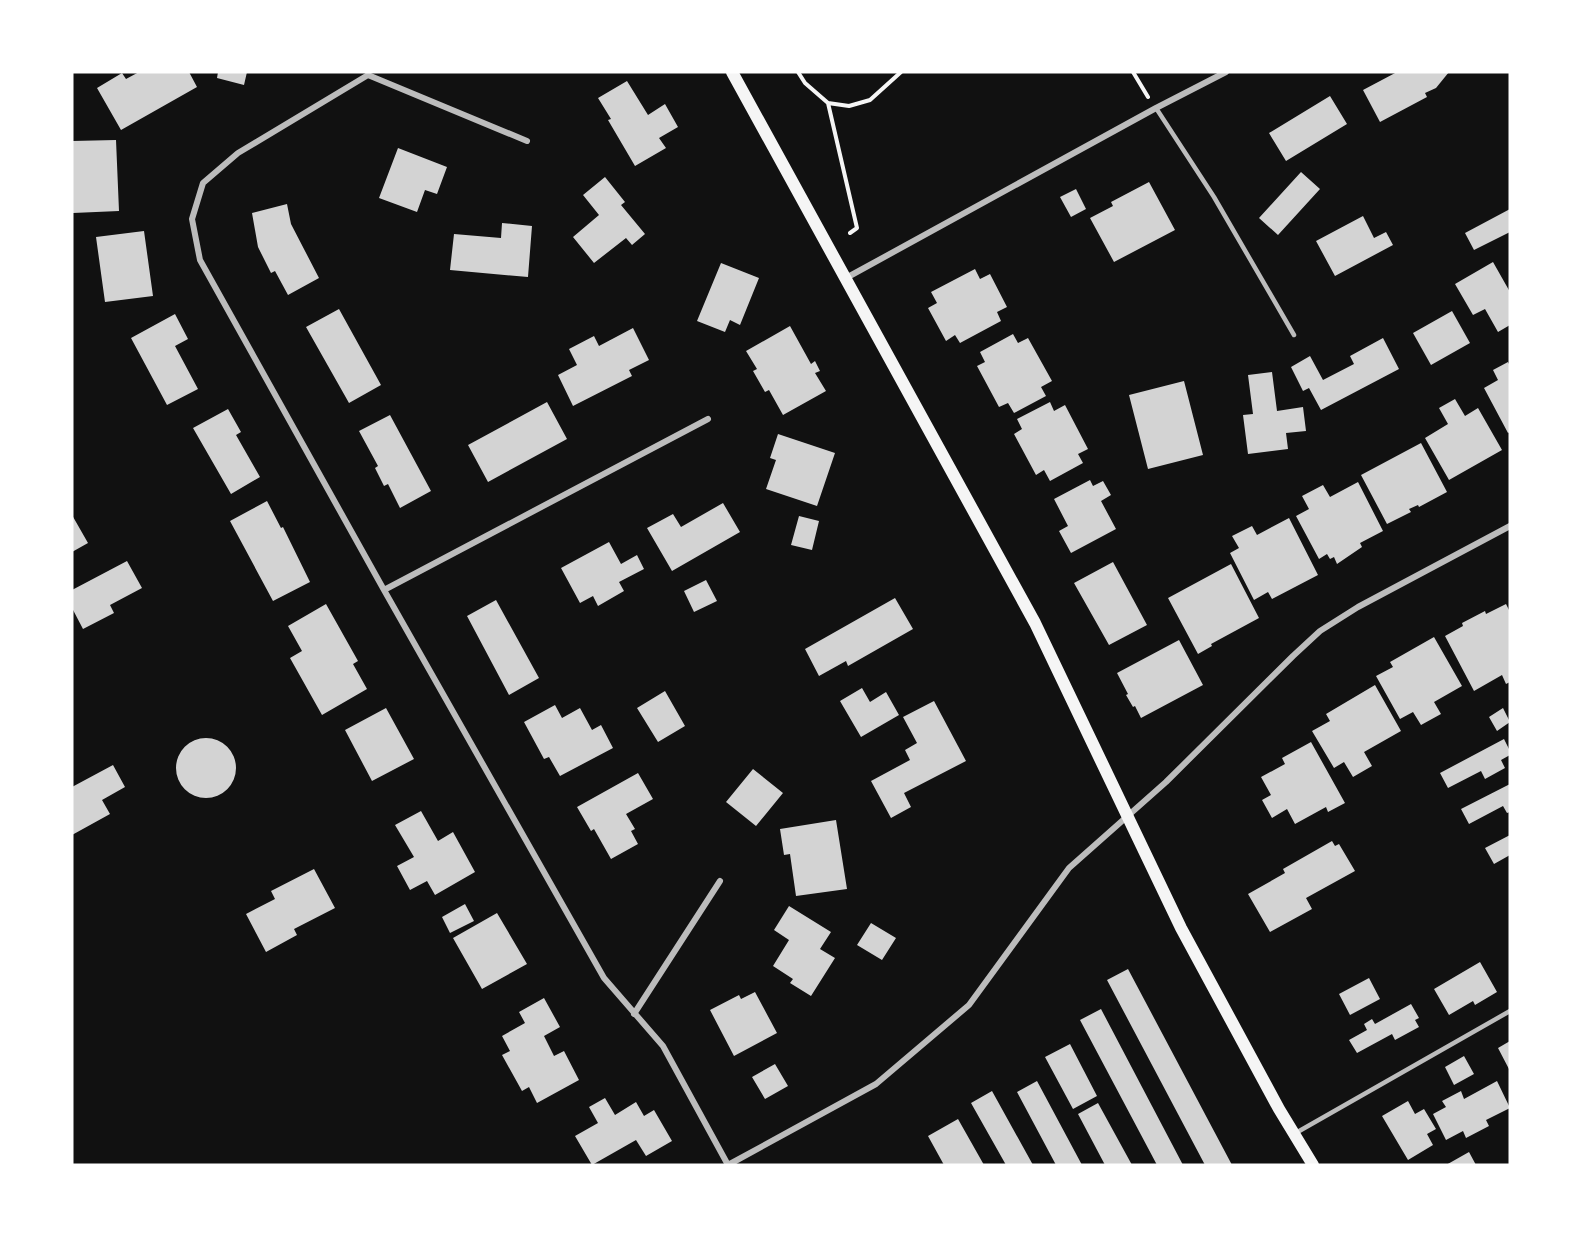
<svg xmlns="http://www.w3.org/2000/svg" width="1582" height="1237" viewBox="0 0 1582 1237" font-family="'DM Sans',sans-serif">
<rect width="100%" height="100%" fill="#111"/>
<path fill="#d3d3d3" d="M139,72H189L197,87L121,130L97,88L122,73L126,79Z
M218,72H247L244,85L217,78Z
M1397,72H1449L1436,88L1425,93L1427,97L1380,122L1363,90Z
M627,81L648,115L665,104L678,127L659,138L666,148L635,166L608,120L611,119L598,98Z
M1330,96L1347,124L1286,161L1269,133Z
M116,140L119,211L73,213L72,141Z
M398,148L447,167L437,194L425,190L417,212L379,198Z
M1301,172L1320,189L1278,235L1259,218Z
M605,177L625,202L621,205L645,234L632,245L626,238L594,263L573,237L599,215L583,195Z
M1149,182L1175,230L1114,262L1090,218L1113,206L1111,202Z
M1076,189L1086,209L1071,217L1060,197Z
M287,204L291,224L319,278L288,295L275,271L271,273L258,247L252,213Z
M1510,209V232L1474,250L1465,233Z
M1363,216L1374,238L1386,232L1393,245L1335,276L1316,241Z
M502,223L532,226L528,277L450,270L454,234L501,238Z
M144,231L153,296L105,302L96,237Z
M1493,262L1510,292V325L1498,332L1485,309L1473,315L1455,284Z
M721,263L759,278L740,325L730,320L725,332L697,321Z
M975,269L980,279L990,274L1007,307L997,312L1001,321L960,343L955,335L946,341L928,308L937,303L931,292Z
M339,309L381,385L349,403L306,327Z
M1452,311L1470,343L1431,365L1413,333Z
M175,314L188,339L175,346L198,389L167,405L131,338Z
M790,326L811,364L815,361L820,371L815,373L826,391L783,415L769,390L765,392L753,371L757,369L746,351Z
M633,328L649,360L629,370L632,376L573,406L558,375L577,365L569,349L594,336L599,346Z
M1013,334L1018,343L1028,338L1052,381L1041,387L1046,396L1014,413L1008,403L999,407L977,366L985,362L980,352Z
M1383,338L1399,369L1321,410L1309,388L1303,391L1291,367L1310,356L1323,380L1354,364L1350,356Z
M1508,362L1510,366V432L1508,433L1484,388L1498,380L1493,370Z
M1272,372L1277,411L1303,407L1306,431L1286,433L1288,449L1248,454L1243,415L1253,414L1248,375Z
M1184,381L1203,455L1148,469L1129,395Z
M1455,399L1465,416L1478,408L1502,450L1449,480L1425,438L1448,424L1439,408Z
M547,402L567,439L488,482L468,445Z
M1050,402L1054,411L1065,405L1088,449L1078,454L1083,463L1050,481L1044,470L1036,475L1014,434L1022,429L1017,419Z
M228,409L241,432L236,435L260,477L231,494L193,428Z
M390,415L431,491L400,508L388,484L384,486L375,468L378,466L359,431Z
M778,434L835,453L817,506L766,489L776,460L770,458Z
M1421,443L1447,492L1419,507L1418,505L1409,509L1411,512L1387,524L1361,475Z
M1090,480L1093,486L1103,481L1111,495L1101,501L1116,529L1071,553L1059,531L1068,526L1054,499Z
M1358,482L1383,531L1360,543L1362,547L1337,564L1334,557L1330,559L1327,554L1319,559L1296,516L1309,509L1302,496L1323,485L1330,497Z
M267,501L281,528L283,527L310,582L273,601L230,521Z
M723,503L740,532L672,571L647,528L673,514L681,527Z
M72,515L88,543L72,552Z
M799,516L819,521L812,550L791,545Z
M1289,518L1318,575L1272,599L1268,592L1254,600L1230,553L1239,548L1232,536L1252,526L1257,535Z
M609,542L621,564L637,555L644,569L619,582L624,591L598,606L593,596L580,603L561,568Z
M127,561L142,588L110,605L114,613L83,629L72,608V590Z
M1113,562L1147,625L1109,645L1074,583Z
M1231,564L1259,618L1211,644L1212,646L1198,654L1168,598Z
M706,580L717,601L694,612L684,591Z
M895,598L913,629L848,666L846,661L819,676L805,649Z
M496,600L539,678L509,695L467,616Z
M326,604L358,661L353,664L367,689L322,715L290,658L302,651L288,626Z
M1506,604L1510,612V682L1506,684L1502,675L1474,691L1445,636L1463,626L1462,623L1485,611L1486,614Z
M1434,637L1462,686L1434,702L1441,714L1421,725L1413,712L1400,719L1376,676L1393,667L1390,662Z
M1179,640L1203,685L1141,718L1135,706L1133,707L1126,695L1128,694L1117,673Z
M1375,685L1401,731L1364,752L1372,766L1353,777L1344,762L1334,768L1312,731L1330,721L1326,714Z
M862,688L870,702L886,692L899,715L861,737L840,701Z
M665,691L685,726L658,742L637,708Z
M934,701L966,761L904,793L911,807L891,818L871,781L910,760L905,750L917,743L903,717Z
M555,705L562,718L580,708L592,730L601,725L613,748L560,776L549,757L544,759L524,722Z
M386,708L414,759L372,781L345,730Z
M1503,708L1510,722L1497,731L1489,717Z
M176 768a30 30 0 1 1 60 0a30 30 0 1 1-60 0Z
M1504,739L1510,751V755L1501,760L1505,768L1485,779L1481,771L1448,788L1440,773Z
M1311,742L1345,803L1328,812L1326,807L1295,824L1287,809L1272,818L1262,800L1271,795L1261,777L1285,764L1282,758Z
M113,765L125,787L102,800L110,814L72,835V787Z
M753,769L783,793L756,826L726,802Z
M638,773L653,799L626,814L635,829L631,831L638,844L611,859L594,829L591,831L577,807Z
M1510,784V812L1507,813L1503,806L1469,824L1461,809Z
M421,811L438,841L453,832L475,872L435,895L427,881L410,890L397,866L414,857L395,825Z
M836,820L847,889L796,896L790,854L784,855L780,829Z
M1510,835V855L1494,864L1485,848Z
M1332,841L1335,846L1339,844L1355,871L1306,898L1312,909L1270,932L1248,894L1285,873L1283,869Z
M314,869L335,908L294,929L297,935L266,952L246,914L275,899L271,891Z
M465,904L474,921L450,933L442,917Z
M789,906L831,932L820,949L835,958L811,996L790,983L793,979L773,966L789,940L774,930Z
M497,913L527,964L482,989L453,938Z
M871,923L896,938L882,960L857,945Z
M1480,962L1497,992L1475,1005L1473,1001L1449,1015L1434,989Z
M1128,969L1232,1165H1205L1107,980Z
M1369,978L1380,999L1350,1015L1339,994Z
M755,992L777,1033L734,1056L710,1010L739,995L741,999Z
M544,998L560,1027L544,1036L554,1056L564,1051L579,1080L537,1103L529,1087L522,1091L502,1055L510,1051L502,1036L525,1023L519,1012Z
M1411,1004L1419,1018L1415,1020L1419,1027L1395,1040L1392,1034L1357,1053L1349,1040L1367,1030L1364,1024L1372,1019L1375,1024Z
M1101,1009L1183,1165H1157L1080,1020Z
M1510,1041V1071L1498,1048Z
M1070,1044L1097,1096L1073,1109L1045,1057Z
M1464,1056L1474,1074L1454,1085L1445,1067Z
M775,1064L788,1086L765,1099L752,1077Z
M1037,1081L1082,1165H1056L1017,1092Z
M1497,1081L1510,1108L1486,1120L1489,1126L1466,1138L1463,1131L1446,1140L1433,1114L1446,1107L1442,1101L1461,1091L1464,1099Z
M992,1091L1033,1165H1006L971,1103Z
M605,1098L615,1115L636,1102L644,1116L654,1110L672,1141L646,1156L636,1140L592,1165L575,1136L598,1123L589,1107Z
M1408,1101L1415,1114L1424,1109L1436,1129L1427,1134L1433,1145L1408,1160L1382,1116Z
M1098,1103L1132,1165H1105L1078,1114Z
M958,1119L984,1165H944L928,1136Z
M1469,1152L1476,1165H1446Z"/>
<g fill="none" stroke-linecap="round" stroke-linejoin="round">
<path stroke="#f5f5f5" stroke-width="4" d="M798,72L805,83L828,103L857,228L850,233
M1133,72L1148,97
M828,103L849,106L870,100L901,72"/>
<path stroke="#bcbcbc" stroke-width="4.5" d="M1156,108L1214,197L1294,335
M1294,1134L1510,1011"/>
<path stroke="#bcbcbc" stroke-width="6" d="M368,75L238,153L203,183L192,219L200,260L384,590L604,978L663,1046L728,1165
M368,75L527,141
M846,278L1156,108L1226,72
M384,590L708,419
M634,1014L720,881
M728,1165L876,1084L969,1005L1069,868L1166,782L1293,656L1320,631L1358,607L1510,526"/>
<path stroke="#f5f5f5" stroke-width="12" d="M732,72L1035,623L1181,928L1279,1109L1313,1165"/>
</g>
<rect width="1582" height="1237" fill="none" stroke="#ffffff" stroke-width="147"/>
</svg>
